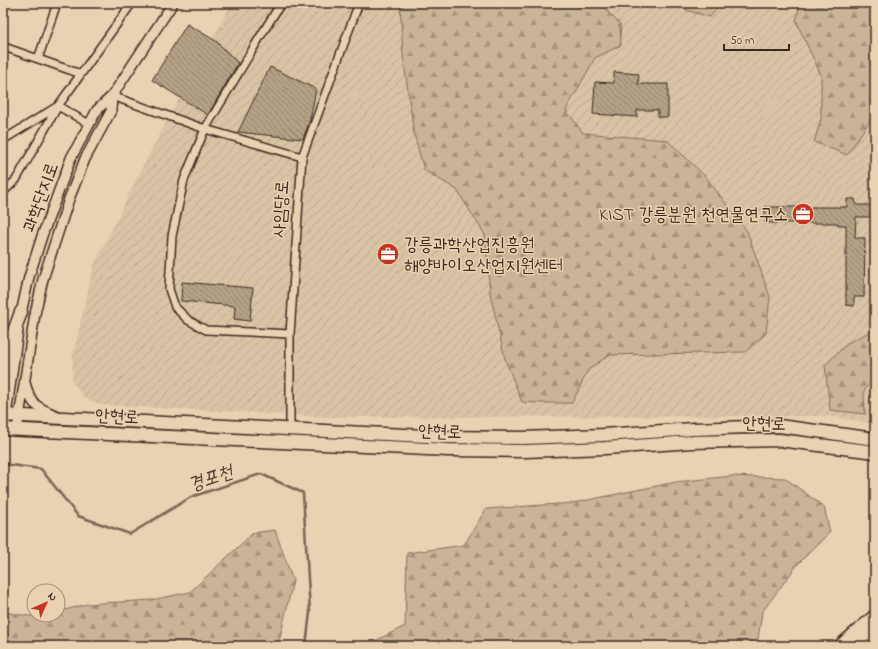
<svg xmlns="http://www.w3.org/2000/svg" width="878" height="649" viewBox="0 0 878 649" font-family="'Indie Flower','Poor Story',sans-serif">
<defs>
<pattern id="industrial-furrows" width="10" height="10" patternUnits="userSpaceOnUse"><rect width="10" height="10" fill="#d9c3a5"/><path d="M-1 1l2-2M0 10L10 0M9 11l2-2" fill="none" stroke="#bba88e"/></pattern>
<pattern id="forest-firs" width="22" height="20" patternUnits="userSpaceOnUse"><rect width="22" height="20" fill="#cab497"/><path d="M5 1l3.5 6h-7zM16 11l3.5 6h-7z" fill="#a5937b"/></pattern>
<pattern id="building-back-hatch" width="6" height="6" patternUnits="userSpaceOnUse"><rect width="6" height="6" fill="#b5a186"/><path d="M-1 5l2 2M0 0l6 6M5-1l2 2" fill="none" stroke="#94836d"/></pattern>
</defs>
<rect width="100%" height="100%" fill="#e9d2b2"/>
<filter id="ink" filterUnits="userSpaceOnUse"><feTurbulence type="fractalNoise" baseFrequency=".025" numOctaves="2"/><feDisplacementMap in="SourceGraphic" scale="8" xChannelSelector="R" yChannelSelector="G"/><feConvolveMatrix kernelMatrix="1 2 1 2 8 2 1 2 1" color-interpolation-filters="sRGB"/></filter>
<g filter="url(#ink)">
<path fill="url(#industrial-furrows)" d="M232,3H875V424L827,416L331,417L102,405L85,398L72,382L73,355L94,265L149,154Z"/>
<path fill="url(#forest-firs)" stroke="#826f5a" d="M400,3H599L620,24L621,45L595,58L566,110L583,133L667,140L705,176L747,231L770,297L766,333L745,352L609,355L588,370L572,403H539L522,402L505,359L490,293L485,235L457,190L424,170L414,134L403,55Z
M686,3H721L710,17L686,10Z
M800,3H875V113L847,155L814,142L821,119V75L796,21Z
M875,329V376L864,391L865,414L830,410L825,365L849,342Z
M732,476L785,478L824,507L830,532L798,564L762,612L757,646H366L369,644L405,626L407,553L464,545L486,509L573,503L676,482Z
M275,530L293,581L278,646H3V612L36,617L45,615H58V612L87,604L152,600L190,592L253,533Z"/>
<g fill="none" stroke-linecap="round" stroke-linejoin="round">
<path stroke="#796653" stroke-width="2.5" d="M3,464L41,469L78,516L130,534L191,497L261,474L303,493L310,612L306,646"/>
</g>
<path fill="url(#building-back-hatch)" stroke="#3b2a1e" d="M187,24L216,41L238,63L208,115L152,80Z
M270,67L316,89L310,120L303,139L238,132Z
M614,72L639,74L638,84H668V117H658V110H637V117L593,114L595,82L614,83Z
M847,199H855L856,205H875V217H856L855,238H865L864,297H854V306L846,305V225H838V223H765V207H847Z
M182,282L253,288L250,321L234,319L235,306L181,301Z"/>
<g fill="none" stroke-linecap="round" stroke-linejoin="round">
<g stroke="#3b2a1e" stroke-width="10">
<path id="minor" d="M283,3L278,8L260,37L205,129L184,180L172,236L169,289L175,307L188,320L206,330L290,334
M4,47L81,74
M38,59L57,3
M112,96L205,129L302,157
M3,140L58,106L89,124
M3,192L16,180L58,106L132,3
M290,428V334L302,157L359,3"/>
</g>
<g stroke="#3b2a1e" stroke-width="12">
<path id="tertiary" d="M20,318L29,277L42,236L71,158L97,110L112,96L173,3
M25,383C32,407 36,406 57,416
M4,429L18,331
M17,430L35,314L43,279L69,199L85,159L111,111L112,96"/>
</g>
<g stroke="#3b2a1e" stroke-width="15">
<path id="trunk" d="M3,373L10,342L21,312
M3,415L446,437L523,438L603,435L694,429L779,426L875,439
M3,429L448,450L525,451L605,448L692,442L779,440L875,452
M840,646L875,616
M855,646L875,628
M874,646L875,645"/>
</g>
<use href="#minor" stroke="#e9d2b2" stroke-width="7"/>
<use href="#tertiary" stroke="#e9d2b2" stroke-width="9"/>
<use href="#trunk" stroke="#e9d2b2" stroke-width="12"/>
</g>
</g>
<defs>
<g id="office-disc" transform="scale(1.15)"><circle r="9.5" fill="#c8321e" stroke="#e9d2b2"/><path d="M-6-3h4V-5.5h4V-3h4V5H-6ZM-1-4.5V-3h2v-1.5ZM-6 0V1H6V0Z" fill="#fff"/></g>
</defs>
<g fill-rule="evenodd">
<use href="#office-disc" x="803" y="214"/>
<use href="#office-disc" x="388" y="254"/>
</g>
<g text-anchor="middle" stroke-width="3" stroke-linejoin="round" paint-order="stroke">
<g font-size="18" fill="#3b2a1e" stroke="#e9d2b2">
<text transform="translate(40 197) rotate(-70)" y="6">과학단지로</text>
<text transform="translate(280 209) rotate(-86)" y="6">사임당로</text>
<text transform="translate(117 416) rotate(3)" y="6">안현로</text>
<text transform="translate(764 423) rotate(1)" y="6">안현로</text>
<text transform="translate(440 431) rotate(2)" y="6">안현로</text>
</g>
<g font-size="18" fill="#3b2a1e" stroke="#e9d2b2" text-anchor="end">
<text x="788" y="220">KIST 강릉분원 천연물연구소</text>
<text x="404" y="250" text-anchor="start">강릉과학산업진흥원<tspan x="404" dy="21">해양바이오산업지원센터</tspan></text>
</g>
<g font-size="19" font-style="italic" fill="#503e30" stroke="#e9d2b2">
<text transform="translate(210 477) rotate(-19)" y="7">경포천</text>
</g>
</g>
<rect width="878" height="649" fill="none" stroke="#e9d2b2" stroke-width="16"/>
<rect x="8" y="8" width="862" height="633" fill="none" stroke="#3b2a1e" stroke-width="1.5" filter="url(#ink)"/>
<g transform="translate(46 603) rotate(45)"><circle r="19" fill="#e9d2b2" stroke="#a38f77"/>
<path d="M0-3L7 15L0 10L-7 15Z" fill="#c8321e"/>
<text y="-6" font-size="11" font-weight="bold" text-anchor="middle" fill="#3b2a1e">N</text>
</g>
<path d="M724 44v6h65v-6" fill="none" stroke="#3b2a1e" stroke-width="2"/>
<text x="730" y="44" font-size="12" fill="#3b2a1e" stroke="#e9d2b2" stroke-width="3" paint-order="stroke">50 m</text>
</svg>
